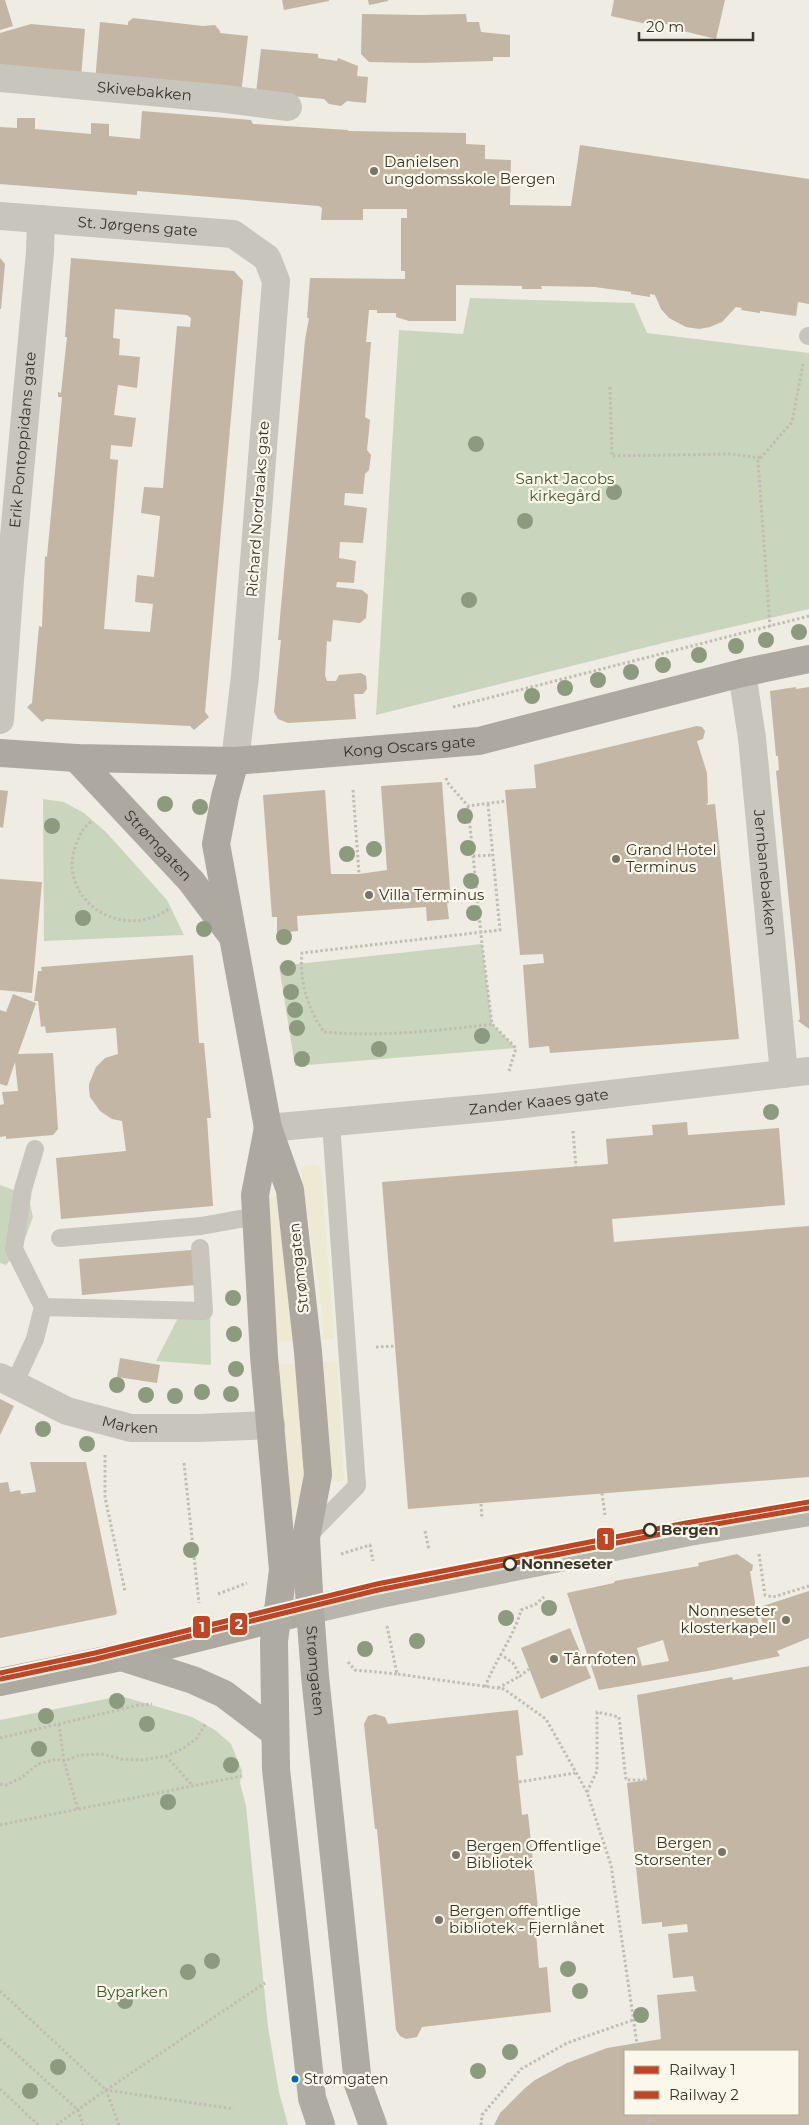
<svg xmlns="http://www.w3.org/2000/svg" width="809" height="2125" viewBox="0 0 809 2125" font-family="Montserrat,sans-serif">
<rect width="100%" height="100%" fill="#eeece3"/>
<path fill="#cad5bd" d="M470,298L634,303L647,333L809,353V609L663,643L376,715L399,330L463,334Z
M43,799L64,802L84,813L106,832L167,900L184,935L44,941Z
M482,944L492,1024L516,1048L295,1066L279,966Z
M0,1185L28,1195L33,1217L23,1244L6,1265L0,1263Z
M210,1314L211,1365L156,1361L179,1316Z
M121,1696L192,1717L215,1730L231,1744L242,1771L240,1783L246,1806L268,2027L279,2092L288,2125H0V1720Z"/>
<path fill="#ede9d2" d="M305,1165H317L321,1169L334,1339H323L322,1311L301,1170Z
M281,1196L298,1341L276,1342L265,1197Z
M337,1361L344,1480L343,1482L332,1481L323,1362Z
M300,1363L310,1473L293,1513L290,1514L278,1365Z"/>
<path fill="#c3b6a4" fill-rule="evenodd" d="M0,0H5L13,26L0,30Z
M282,0H329V1L284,10Z
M368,0H388V1L369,5Z
M614,0H725L716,39L675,29V26L648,20L647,24L611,16Z
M362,14L420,15L466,14L467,22H479L481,32L510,35V57H493V61L419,63L369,62L361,54Z
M133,18L203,26L215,25L220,31V33L248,36L241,94L95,82L100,22L128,25V22Z
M31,24L85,29L81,78L0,71V33Z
M261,49L318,54V58L337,61L338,58L358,66L357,76L368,77L366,103L347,101L341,106L329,104L324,99L256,93Z
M142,111L251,120L253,124L348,130V131L466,133V144L485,145V159L511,160L510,205L571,206L580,145L809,179V304L798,302L796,316L760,311V313L741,310L742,308L736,307L722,322L710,327L699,329L686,327L669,318L661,309L655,295L650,294V297L631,294V292L595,287L541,286L542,289H522V286L456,285V321H409L396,317V313H377V310H369L366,342H371L365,417L370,420L367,450L371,455L369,470L365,474L363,494L345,493L344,505L367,508L363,543L340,542L339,558L356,561L354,583L337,582L336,587L362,590L368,595L366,618L360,623L333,620L331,642L327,641L325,675L327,681H336L339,675L361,673L366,676L367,689L363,694H354L356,719L288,723L278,719L274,712L281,640H278L305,340L309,318H307L310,278L405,279V271H401V218H407V209H363V220H321L322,208L319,206L137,191V195L0,184V127L17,128V118H35V129L91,134V123L109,124V136L140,139Z
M0,258L5,264L1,309H0Z
M71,258L234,271L243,281L205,712L209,717L194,730L190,726L46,719L42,722L27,707L32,703L39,626L42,627L45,556L47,557L62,397H58V392L61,393L67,337H65ZM115,309L187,315L191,318L190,327L177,326L163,488L144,487L141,513L160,516L154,577L137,575L135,602L153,604L150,632L104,629L118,460L110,459L111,445L132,447L136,418L114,415L118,385L137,388L140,357L119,355L120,339L113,338Z
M796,687V689L809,687V1029L798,1021L800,1019L795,963L776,771L779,770L778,756H776L770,691Z
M697,726L702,727L705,731L703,739L697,741L707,773L708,803L706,805L715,804L739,1039L550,1053L549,1046L529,1048L523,965L544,963L543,954L520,955L505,790L536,788L534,765Z
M442,782L451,902L447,903L449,919L427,921L426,907L297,916L298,931L277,933V917H272L263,795L325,790L331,874H359L387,870L381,786Z
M0,790L8,791L3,828L0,827Z
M0,879L42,882L32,993L0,990Z
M193,955L199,1043H204L211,1118H207L213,1206L61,1219L56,1158L126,1151L122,1121L112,1119L100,1111L90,1097L89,1089V1084L96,1067L105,1058L118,1054L116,1028L46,1033L45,1026L41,1027L38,1001H34L38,971H42L41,967Z
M13,994L36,1003L18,1054L53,1053L58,1129L53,1135L6,1139V1136L0,1137V1105L4,1104L2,1092L18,1091L15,1062L7,1086L0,1084V1010L6,1012Z
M687,1122L688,1135L779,1128L785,1205L612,1219L614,1242L809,1226V1477L408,1509L382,1182L608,1164L606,1139L653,1135L652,1125Z
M192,1250L195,1285L82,1295L79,1259Z
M120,1358L160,1365L157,1383L117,1377Z
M0,1399L14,1406L0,1435Z
M30,1462H86L117,1613L115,1615L0,1638V1483L8,1482L10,1492L20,1490L21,1494L36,1492Z
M737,1554L753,1565L752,1571H750L760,1634L767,1633L757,1608L809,1591V1638L777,1651L780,1656L713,1670L599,1690L567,1593L614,1583L615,1581L699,1566L698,1563ZM663,1640L669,1661L642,1666L637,1648Z
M570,1628L591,1678L541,1699L521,1648Z
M809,1666V2125H494L500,2113L524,2089L535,2080L567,2063L607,2048L661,2039L657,1995L698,1991L695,1990L693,1976L673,1978L668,1934L688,1932L687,1924L662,1927V1922L642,1924L627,1783L647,1780L637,1695L732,1677L733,1680ZM625,2051H798V2114H625Z
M518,1710L523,1755L516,1756L522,1815L528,1814L538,1908L534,1909L539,1968L547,1967L551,2012L422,2027L417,2037L406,2039L400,2036L396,2030L377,1829H375L364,1724L368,1716L375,1714L385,1717L388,1724Z"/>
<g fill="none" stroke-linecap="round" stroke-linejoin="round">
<path stroke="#c1bdb4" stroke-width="3" stroke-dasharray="2.5 2.5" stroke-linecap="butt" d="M610,387L612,456L732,454L761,458
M770,627L758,461L792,422L803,364
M453,707L809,616
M446,778L447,782L468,806L506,801
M353,790L359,874
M488,804L500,930L302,953C299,980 308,1010 324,1032C380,1037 437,1031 492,1024
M468,806L482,944L492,1024L516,1048L509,1071
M91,822C84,827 81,832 78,840C52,895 119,945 170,908
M473,856L493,855
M573,1131L576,1167
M376,1347L396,1346
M105,1455V1497L125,1591
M184,1463L199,1603
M602,1493L605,1515
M481,1504L482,1519
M425,1531L429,1550
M341,1554L370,1545L373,1561
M759,1554L765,1595L773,1597L809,1586
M218,1594L247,1583
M387,1626L397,1674L504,1689L546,1719L587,1792L611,1865L638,2051
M500,1654L513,1663L520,1676L529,1669
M348,1662L355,1670L397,1674
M485,1687C495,1660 514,1637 521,1610L536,1604L544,1597
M498,1688L520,1676
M59,1724L64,1761L78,1810
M0,1738L139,1705L152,1704
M166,1756L193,1786
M519,1782L575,1773
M0,1784L6,1785L21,1778L38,1764L56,1759L64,1761L80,1755L102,1754L121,1759L142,1760L166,1756L182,1749L196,1739L206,1723
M587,1792L597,1771V1712L619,1717L626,1780H647
M0,1825L242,1776
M0,1991L106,2090L119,2125
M0,2039L78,2110L83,2125
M0,2089L38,2125
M106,2090L265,1983
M648,2114L649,2125
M56,2125L106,2090L234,2109
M481,2125L482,2115L521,2069L567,2043L633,2020"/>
<path stroke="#c8c5bc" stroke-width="18" d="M808,336H809
M35,1149L23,1189L14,1249L43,1307
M60,1238L201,1226L256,1216
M14,1384L35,1339L43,1307L204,1311L200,1248
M308,1536L357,1486L331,1123"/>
<g stroke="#c8c5bc" stroke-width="28">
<path id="s1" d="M0,78L226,99L288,107"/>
<path id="s2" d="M0,216L233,234L267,258L276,281L245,676L235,761"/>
<path id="s3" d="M742,673L752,738L784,1074"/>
<path id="s4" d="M0,720L10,580L40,252L41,219"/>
<path id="s5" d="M268,1128L498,1107L809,1071"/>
<path id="s6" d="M0,1377L67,1411L131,1428H198L271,1425"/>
</g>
<path stroke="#b8b5ac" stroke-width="28" d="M310,1610L380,1594L689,1532L809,1512"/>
<g stroke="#ada9a1" stroke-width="28">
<path id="s7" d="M0,753L76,758L235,761L479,741L742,673L809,659"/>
<path id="s8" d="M76,758L191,881L230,933"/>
<path d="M268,1128L255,1195L264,1356L283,1570L277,1618"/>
<path d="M0,1682L121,1657L310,1610L306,1538L318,1475L308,1352L290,1190L268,1128L216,844L225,797L235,761"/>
</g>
<g stroke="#adaba2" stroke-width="28">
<path id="s9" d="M310,1610L315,1676L358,2084L373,2125"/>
<path d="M277,1618L274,1641L276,1769L312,2098L321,2125"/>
<path d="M121,1657L193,1680L224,1694L274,1732"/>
</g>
<g stroke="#fbf8eb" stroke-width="9">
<path id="rail-1" d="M0,1673L95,1653L377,1584L686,1523L809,1502"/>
</g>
<g stroke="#fbf8eb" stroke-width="9">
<path id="rail-2" d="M1,1679L96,1659L378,1590L687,1529L809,1508"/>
</g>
<use href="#rail-1" stroke="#bf4525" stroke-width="5"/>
<use href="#rail-2" stroke="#bf4525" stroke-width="5"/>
</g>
<g fill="#8c9b7e">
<circle cx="476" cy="444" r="8"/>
<circle cx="614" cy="492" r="8"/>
<circle cx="525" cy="521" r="8"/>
<circle cx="469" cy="600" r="8"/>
<circle cx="799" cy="632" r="8"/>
<circle cx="766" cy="640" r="8"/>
<circle cx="736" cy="646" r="8"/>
<circle cx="699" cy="655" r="8"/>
<circle cx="663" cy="665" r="8"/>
<circle cx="631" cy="672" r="8"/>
<circle cx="598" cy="680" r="8"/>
<circle cx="565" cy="688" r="8"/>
<circle cx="532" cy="696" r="8"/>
<circle cx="165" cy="804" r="8"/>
<circle cx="200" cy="807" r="8"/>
<circle cx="465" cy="816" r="8"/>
<circle cx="52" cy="826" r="8"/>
<circle cx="468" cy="848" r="8"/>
<circle cx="374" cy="849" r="8"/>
<circle cx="347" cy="854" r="8"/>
<circle cx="471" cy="881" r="8"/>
<circle cx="474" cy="913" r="8"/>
<circle cx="83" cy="918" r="8"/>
<circle cx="204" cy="929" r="8"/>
<circle cx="284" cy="937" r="8"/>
<circle cx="288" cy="968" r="8"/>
<circle cx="291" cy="992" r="8"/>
<circle cx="295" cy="1010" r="8"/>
<circle cx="297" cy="1028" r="8"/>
<circle cx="482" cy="1036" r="8"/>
<circle cx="379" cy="1049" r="8"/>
<circle cx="302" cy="1059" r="8"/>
<circle cx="771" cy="1112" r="8"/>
<circle cx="233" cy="1298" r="8"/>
<circle cx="234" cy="1334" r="8"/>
<circle cx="236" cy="1369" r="8"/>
<circle cx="117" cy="1385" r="8"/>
<circle cx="202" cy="1392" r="8"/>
<circle cx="231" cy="1394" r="8"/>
<circle cx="146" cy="1395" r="8"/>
<circle cx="175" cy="1396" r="8"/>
<circle cx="43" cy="1429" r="8"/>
<circle cx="87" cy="1444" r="8"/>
<circle cx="191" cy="1550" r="8"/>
<circle cx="549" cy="1608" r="8"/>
<circle cx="506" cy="1618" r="8"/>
<circle cx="417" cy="1641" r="8"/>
<circle cx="365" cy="1649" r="8"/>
<circle cx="117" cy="1701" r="8"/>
<circle cx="46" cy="1716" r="8"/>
<circle cx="147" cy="1724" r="8"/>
<circle cx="39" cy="1749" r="8"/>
<circle cx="231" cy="1765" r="8"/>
<circle cx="168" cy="1802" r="8"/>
<circle cx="212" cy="1961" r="8"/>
<circle cx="568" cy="1969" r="8"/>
<circle cx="188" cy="1972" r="8"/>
<circle cx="580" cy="1991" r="8"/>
<circle cx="125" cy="2001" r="8"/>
<circle cx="641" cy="2015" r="8"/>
<circle cx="510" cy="2052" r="8"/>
<circle cx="58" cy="2067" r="8"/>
<circle cx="478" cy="2071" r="8"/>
<circle cx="30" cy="2091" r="8"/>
</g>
<g fill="#78746a" stroke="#fbf8eb" stroke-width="2">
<circle cx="374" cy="171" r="5"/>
<circle cx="616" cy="859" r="5"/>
<circle cx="369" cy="895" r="5"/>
<circle cx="786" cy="1620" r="5"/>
<circle cx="554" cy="1659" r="5"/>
<circle cx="722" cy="1852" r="5"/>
<circle cx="456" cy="1855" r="5"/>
<circle cx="439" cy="1920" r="5"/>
</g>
<g fill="#fbf8eb" stroke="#393329" stroke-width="2.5">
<circle cx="650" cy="1530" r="6"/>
<circle cx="510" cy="1564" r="6"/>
</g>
<circle fill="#0065bd" stroke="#fbf8eb" stroke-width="2" cx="295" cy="2079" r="4.5"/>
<g text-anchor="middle" stroke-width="4.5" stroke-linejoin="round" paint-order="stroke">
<g font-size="14" fill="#393329" stroke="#fbf8eb" text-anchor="start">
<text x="304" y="2084">Strømgaten</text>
</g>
<g font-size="15" fill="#393329" stroke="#fbf8eb">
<text dy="5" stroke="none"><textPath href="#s1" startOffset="145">Skivebakken</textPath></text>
<text dy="5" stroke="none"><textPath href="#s2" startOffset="138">St. Jørgens gate</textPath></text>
<text dy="5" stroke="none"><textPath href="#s4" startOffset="281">Erik Pontoppidans gate</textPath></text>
<text transform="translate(258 509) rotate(-86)" y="5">Richard Nordraaks gate</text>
<text dy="5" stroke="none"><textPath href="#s7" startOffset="410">Kong Oscars gate</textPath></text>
<text dy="5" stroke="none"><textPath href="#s8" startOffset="120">Strømgaten</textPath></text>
<text dy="5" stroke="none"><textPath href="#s3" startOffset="201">Jernbanebakken</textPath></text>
<text dy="5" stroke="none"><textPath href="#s5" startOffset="272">Zander Kaaes gate</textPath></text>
<text transform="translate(299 1268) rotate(-96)" y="5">Strømgaten</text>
<text dy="5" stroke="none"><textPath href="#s6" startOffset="140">Marken</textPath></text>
<text dy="5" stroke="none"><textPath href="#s9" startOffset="61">Strømgaten</textPath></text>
</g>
<g font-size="15" fill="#393329" stroke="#fbf8eb" text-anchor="start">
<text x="384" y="167">Danielsen<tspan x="384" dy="17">ungdomsskole Bergen</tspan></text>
<text x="626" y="855">Grand Hotel<tspan x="626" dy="17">Terminus</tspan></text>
<text x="379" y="900">Villa Terminus</text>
<text x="776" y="1616" text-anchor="end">Nonneseter<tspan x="776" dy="17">klosterkapell</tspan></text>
<text x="564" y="1664">Tårnfoten</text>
<text x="712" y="1848" text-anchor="end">Bergen<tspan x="712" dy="17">Storsenter</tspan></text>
<text x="466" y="1851">Bergen Offentlige<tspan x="466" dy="17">Bibliotek</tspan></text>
<text x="449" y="1916">Bergen offentlige<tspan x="449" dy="17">bibliotek - Fjernlånet</tspan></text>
</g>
<g font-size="15" fill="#3c582c" stroke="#fbf8eb">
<text x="565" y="484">Sankt Jacobs<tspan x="565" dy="17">kirkegård</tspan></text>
<text x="132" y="1997">Byparken</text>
</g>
<g font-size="15" font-weight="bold" fill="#393329" stroke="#fbf8eb" text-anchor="start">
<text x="661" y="1535">Bergen</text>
<text x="521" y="1569">Nonneseter</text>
</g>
</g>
<g stroke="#fbf8eb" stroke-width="2">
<rect x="596" y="1527" width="19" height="24" rx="5" fill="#bf4525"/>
<rect x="229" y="1612" width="19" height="24" rx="5" fill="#bf4525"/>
<rect x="192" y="1615" width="19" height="24" rx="5" fill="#bf4525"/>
</g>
<g font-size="14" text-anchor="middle" font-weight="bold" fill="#fff">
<text x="606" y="1544">1</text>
<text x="239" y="1629">2</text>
<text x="202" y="1632">1</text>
</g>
<rect x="624" y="2050" width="175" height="65" fill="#fbf8eb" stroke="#ada99d"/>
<rect x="634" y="2066" width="25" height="8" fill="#bf4525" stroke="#ada99d"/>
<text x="669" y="2075" font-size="15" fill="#393329">Railway 1</text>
<rect x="634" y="2091" width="25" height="8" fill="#bf4525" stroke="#ada99d"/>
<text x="669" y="2100" font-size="15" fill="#393329">Railway 2</text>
<path d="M639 32v8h114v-8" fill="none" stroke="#393329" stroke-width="2.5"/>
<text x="646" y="32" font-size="15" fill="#393329" stroke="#fbf8eb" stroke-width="4" paint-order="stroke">20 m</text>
</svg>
